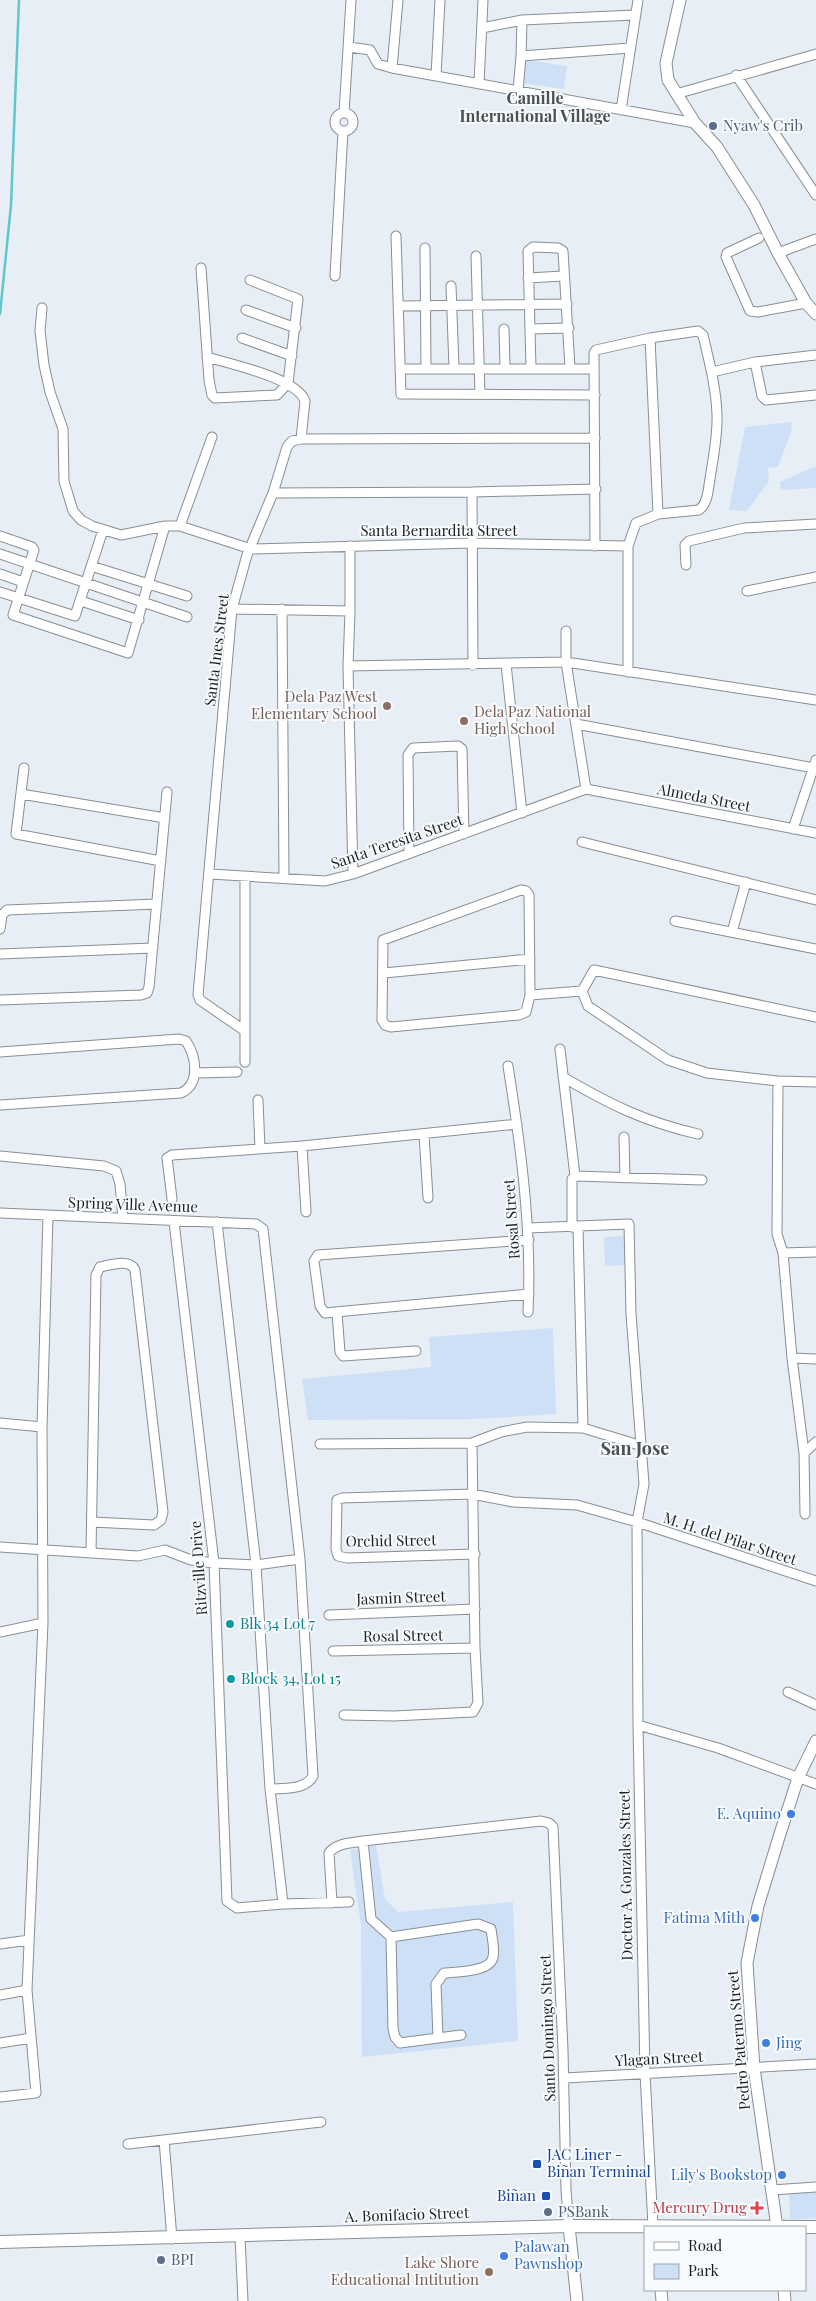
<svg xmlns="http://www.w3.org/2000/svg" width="816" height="2301" viewBox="0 0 816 2301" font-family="'Playfair Display',serif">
<rect width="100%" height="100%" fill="#e8eef5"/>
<path fill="#cde0f5" d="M526,60L567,66L564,89L522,83Z
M792,422L791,432L778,467L768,468L769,481L747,511L729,510L745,427Z
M816,466V488L781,490L780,482Z
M625,1236V1265L605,1266L604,1237Z
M553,1328L556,1414L476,1419L308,1420L302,1379L431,1367L429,1337Z
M376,1845L385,1899L398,1912L513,1902L518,2041L362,2057L361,1925L350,1850Z
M816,2192V2218L790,2219L789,2193Z"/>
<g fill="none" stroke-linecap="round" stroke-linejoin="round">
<path stroke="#5fc7cb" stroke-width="2.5" d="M0,314L11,205L19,0"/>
<g stroke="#888e94" stroke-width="11">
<path id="minor" d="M482,28L522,20L635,15
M349,47L370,50L378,64L392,68L695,123
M521,56L630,48
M392,68L398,0
M736,75L816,195
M436,76L440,0
M479,84L483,0
M518,91L521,56L522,20
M676,94L816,54
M621,110L638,0
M344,113L351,0
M335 122a9 9 0 1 1 18 0a9 9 0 1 1-18 0Z
M396,236L401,394L595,395
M759,238L727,253L726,257L750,311L758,312L806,303
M425,248L426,368
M778,253L816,239
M476,256L480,394
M201,268L209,380L212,395L215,398L277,395L288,383L298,299L250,280
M335,276L343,131
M528,278L563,276
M451,286L454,368
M398,306L567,304
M42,308L40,331L44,365L50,392L63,429L64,481L73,511L81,520L92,526L121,535L165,526H180L251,549L472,543L628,546
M246,310L296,328
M504,329L505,367
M530,329L569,328
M242,338L292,356
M650,338L658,514
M207,357C230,364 297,378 305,401L301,439
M755,362L762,396L766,400L816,395
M531,368L528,251L533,247L558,248L563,251L570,368
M400,369H594
M712,372L755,362L816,355
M472,492L473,665
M273,493L472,492L596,489
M180,526L212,437
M0,536L32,547L34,550L13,615L128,653L165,526
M350,546V611L348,666L353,874
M595,546L594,353L596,350L650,338L698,331L703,335C709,361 716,387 717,414C718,436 713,458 710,479C708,490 708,503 699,510L658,514L636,523L628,546V672
M0,554L187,617
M686,565L685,545L689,541L744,528L816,524
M91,566L187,596
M0,574L23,582
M747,591L816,577
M0,592L75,616L103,530
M81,601L139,620
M232,609L350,611
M282,609L284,878
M566,631V662L586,789
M506,664L522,813
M348,666L566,662L816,700
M576,724L814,768
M24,768L16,834L161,861
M586,789L816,833
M21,794L165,818
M793,829L816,760
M582,842L816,900
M409,853L408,755L413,748L458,746L462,749L464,834
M210,874L325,881L353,874L586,789
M245,877V1062
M521,890L526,891L529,895L530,995L526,1012L519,1015L391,1027L385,1025L382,1020L383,940Z
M675,921L816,949
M0,929L2,915L7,910L157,904
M732,932L746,882
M0,954L153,948
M384,973L530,959
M530,995L582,991
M0,1000L141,995L147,993L149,987L167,792
M816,1017L594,970L582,991L588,1006L668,1060L707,1073L778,1081L816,1082
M245,1031L200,1000L198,995L232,609L247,555L273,493L287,447L292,441L301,439L595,438
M560,1049L575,1176
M0,1052L179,1039L186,1041C196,1056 201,1084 181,1093L0,1105
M508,1066C521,1148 532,1230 528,1312
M195,1073L237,1072
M563,1077C609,1104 645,1122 698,1134
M778,1081L777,1234L783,1253L792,1358L804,1453L805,1514
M258,1100L260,1149
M424,1134L428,1198
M624,1137L625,1178
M302,1146L306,1212
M0,1156L104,1166L116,1171L120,1184L123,1218
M172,1199L167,1158L172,1155L302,1146L517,1124
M0,1213L256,1224L263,1229L300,1559L313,1776C306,1790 284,1788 270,1789
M174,1222L214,1563L227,1901L237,1908L283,1904L349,1902
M217,1222L256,1565L270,1789L283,1904
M572,1227V1179L575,1176L702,1180
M578,1227L583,1428
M528,1228L629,1224L631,1314L644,1484L637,1522L638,1725L645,2073L653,2226
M529,1240L318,1255L314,1261L320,1306L325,1313L529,1294
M783,1253L816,1252
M337,1313L340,1352L343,1356L416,1351
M792,1358L816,1359
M0,1423L42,1427
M320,1444L472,1443L501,1432L527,1427L583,1428L642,1446
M804,1453L816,1442
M0,1547L138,1556L165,1550L191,1560L214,1563L256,1565L300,1559
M91,1552L96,1275L100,1267C110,1265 130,1258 135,1270L163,1512L161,1520L154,1525L92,1522
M475,1554L347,1558L338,1556L336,1549L337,1500L342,1498L472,1494L513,1502L577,1505L637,1522L816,1581
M329,1615L475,1609
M0,1632L43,1623
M333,1651L475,1648
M788,1692L816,1705
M344,1715L394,1716L473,1712L478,1703L475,1648L472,1443
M638,1725L718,1748L816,1784
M332,1903L329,1853C336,1843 351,1843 363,1841
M391,1937L393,2028L395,2037L400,2043L438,2038
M0,1944L29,1940
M0,1995L27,1990
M461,2035L438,2038L436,1984L444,1973C456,1972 491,1972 493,1957C495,1949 492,1938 491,1929L478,1924L391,1937L371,1919L363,1841L541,1821L549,1823L553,1827L563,2050L566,2190L569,2226
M0,2043L31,2038
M565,2078L816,2064
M0,2097L36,2093L27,1990L43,1623L42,1427L48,1216
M164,2140L172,2239
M128,2144L321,2122
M772,2190L816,2187
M240,2237L243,2301"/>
</g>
<g stroke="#888e94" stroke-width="13">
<path id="tertiary" d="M680,0L666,63L668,80L695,123L717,147L754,205L778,253L806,303L816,314
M569,2226L577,2301
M777,2227L754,2068L747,1963L758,1906L779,1837L798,1778L816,1741
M661,2290L662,2301
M784,2290L785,2301"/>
</g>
<g stroke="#888e94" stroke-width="14">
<path id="secondary" d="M0,2242L569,2226L816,2227"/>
</g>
<use href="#minor" stroke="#fff" stroke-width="9"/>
<use href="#tertiary" stroke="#fff" stroke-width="11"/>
<use href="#secondary" stroke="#fff" stroke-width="12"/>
</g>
<g fill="#5c6f8a" stroke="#f8fbfe" stroke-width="2">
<circle cx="713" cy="126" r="5"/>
<circle cx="548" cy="2212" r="5"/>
<circle cx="161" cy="2260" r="5"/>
</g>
<g fill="#8d6e63" stroke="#f8fbfe" stroke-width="2">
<circle cx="387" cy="706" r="5"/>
<circle cx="464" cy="721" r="5"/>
<circle cx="489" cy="2272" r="5"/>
</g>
<g fill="#0f9aa8" stroke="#f8fbfe" stroke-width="2">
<circle cx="230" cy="1624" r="5"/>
<circle cx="231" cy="1679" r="5"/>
</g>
<g fill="#3f7fe0" stroke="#f8fbfe" stroke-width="2">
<circle cx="791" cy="1814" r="5"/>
<circle cx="755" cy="1918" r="5"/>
<circle cx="766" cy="2043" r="5"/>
<circle cx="782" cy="2175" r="5"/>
<circle cx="504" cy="2256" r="5"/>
</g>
<g fill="#1a4fb4" stroke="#f8fbfe" stroke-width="2">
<rect x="532" y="2159" width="10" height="10" rx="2.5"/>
<rect x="541" y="2191" width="10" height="10" rx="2.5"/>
</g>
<path fill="#e0444e" stroke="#f8fbfe" stroke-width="2" d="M754.5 2200.5h5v5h5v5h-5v5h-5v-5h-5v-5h5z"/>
<g text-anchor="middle" stroke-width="4" stroke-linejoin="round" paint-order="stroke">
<g font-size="15" fill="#4e5e75" stroke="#f8fbfe" text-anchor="start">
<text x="723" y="131">Nyaw's Crib</text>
<text x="558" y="2217">PSBank</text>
<text x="171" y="2265">BPI</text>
</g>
<g font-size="15" fill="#1c1e20" stroke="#f8fbfe">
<text x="439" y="536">Santa Bernardita Street</text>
<text transform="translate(217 650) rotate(-83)" y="5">Santa Ines Street</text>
<text transform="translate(704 798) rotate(11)" y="5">Almeda Street</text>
<text transform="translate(397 842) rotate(-19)" y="5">Santa Teresita Street</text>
<text transform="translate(133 1205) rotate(2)" y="5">Spring Ville Avenue</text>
<text transform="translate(512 1219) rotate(-94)" y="5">Rosal Street</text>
<text transform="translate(730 1539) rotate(18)" y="5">M. H. del Pilar Street</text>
<text transform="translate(391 1541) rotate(-1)" y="5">Orchid Street</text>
<text transform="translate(199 1568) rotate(-94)" y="5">Ritzville Drive</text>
<text transform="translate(401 1598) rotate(-2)" y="5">Jasmin Street</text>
<text transform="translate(403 1636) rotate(-1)" y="5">Rosal Street</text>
<text transform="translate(626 1875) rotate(-91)" y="5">Doctor A. Gonzales Street</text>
<text transform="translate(548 2028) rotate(-92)" y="5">Santo Domingo Street</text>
<text transform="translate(739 2040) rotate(-95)" y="5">Pedro Paterno Street</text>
<text transform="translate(659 2059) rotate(-3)" y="5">Ylagan Street</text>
<text transform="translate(407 2215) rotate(-2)" y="5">A. Bonifacio Street</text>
</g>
<g font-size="15" fill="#785e54" stroke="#f8fbfe" text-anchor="end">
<text x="377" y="702">Dela Paz West<tspan x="377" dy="17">Elementary School</tspan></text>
<text x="474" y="717" text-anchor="start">Dela Paz National<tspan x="474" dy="17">High School</tspan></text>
<text x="479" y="2268">Lake Shore<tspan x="479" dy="17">Educational Intitution</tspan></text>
</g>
<g font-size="15" fill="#0d838f" stroke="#f8fbfe" text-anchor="start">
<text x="240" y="1629">Blk 34 Lot 7</text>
<text x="241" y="1684">Block 34, Lot 15</text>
</g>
<g font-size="15" fill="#366cbe" stroke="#f8fbfe" text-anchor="end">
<text x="781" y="1819">E. Aquino</text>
<text x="745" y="1923">Fatima Mith</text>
<text x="776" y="2048" text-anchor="start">Jing</text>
<text x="772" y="2180">Lily's Bookstop</text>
<text x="514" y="2252" text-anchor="start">Palawan<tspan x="514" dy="17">Pawnshop</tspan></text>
</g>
<g font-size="15" fill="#164399" stroke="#f8fbfe" text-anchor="start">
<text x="547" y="2160">JAC Liner -<tspan x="547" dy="17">Biñan Terminal</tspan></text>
<text x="536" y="2201" text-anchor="end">Biñan</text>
</g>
<g font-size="15" fill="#be3a42" stroke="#f8fbfe" text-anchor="end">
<text x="747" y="2213">Mercury Drug</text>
</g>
<g font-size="16" font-weight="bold" fill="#4b5055" stroke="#f8fbfe">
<text x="535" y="104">Camille<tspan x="535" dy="18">International Village</tspan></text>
</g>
<g font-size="18" font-weight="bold" fill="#4b5055" stroke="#f8fbfe">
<text x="635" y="1455">San Jose</text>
</g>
</g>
<rect x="644" y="2226" width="162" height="65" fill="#f8fbfe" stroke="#a0a3a5"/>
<rect x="654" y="2242" width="25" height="8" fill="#ffffff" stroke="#a0a3a5"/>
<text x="688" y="2251" font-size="15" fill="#1c1e20">Road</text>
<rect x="654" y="2264" width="25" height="15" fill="#cde0f5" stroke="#a0a3a5"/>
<text x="688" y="2276" font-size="15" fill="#1c1e20">Park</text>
</svg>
